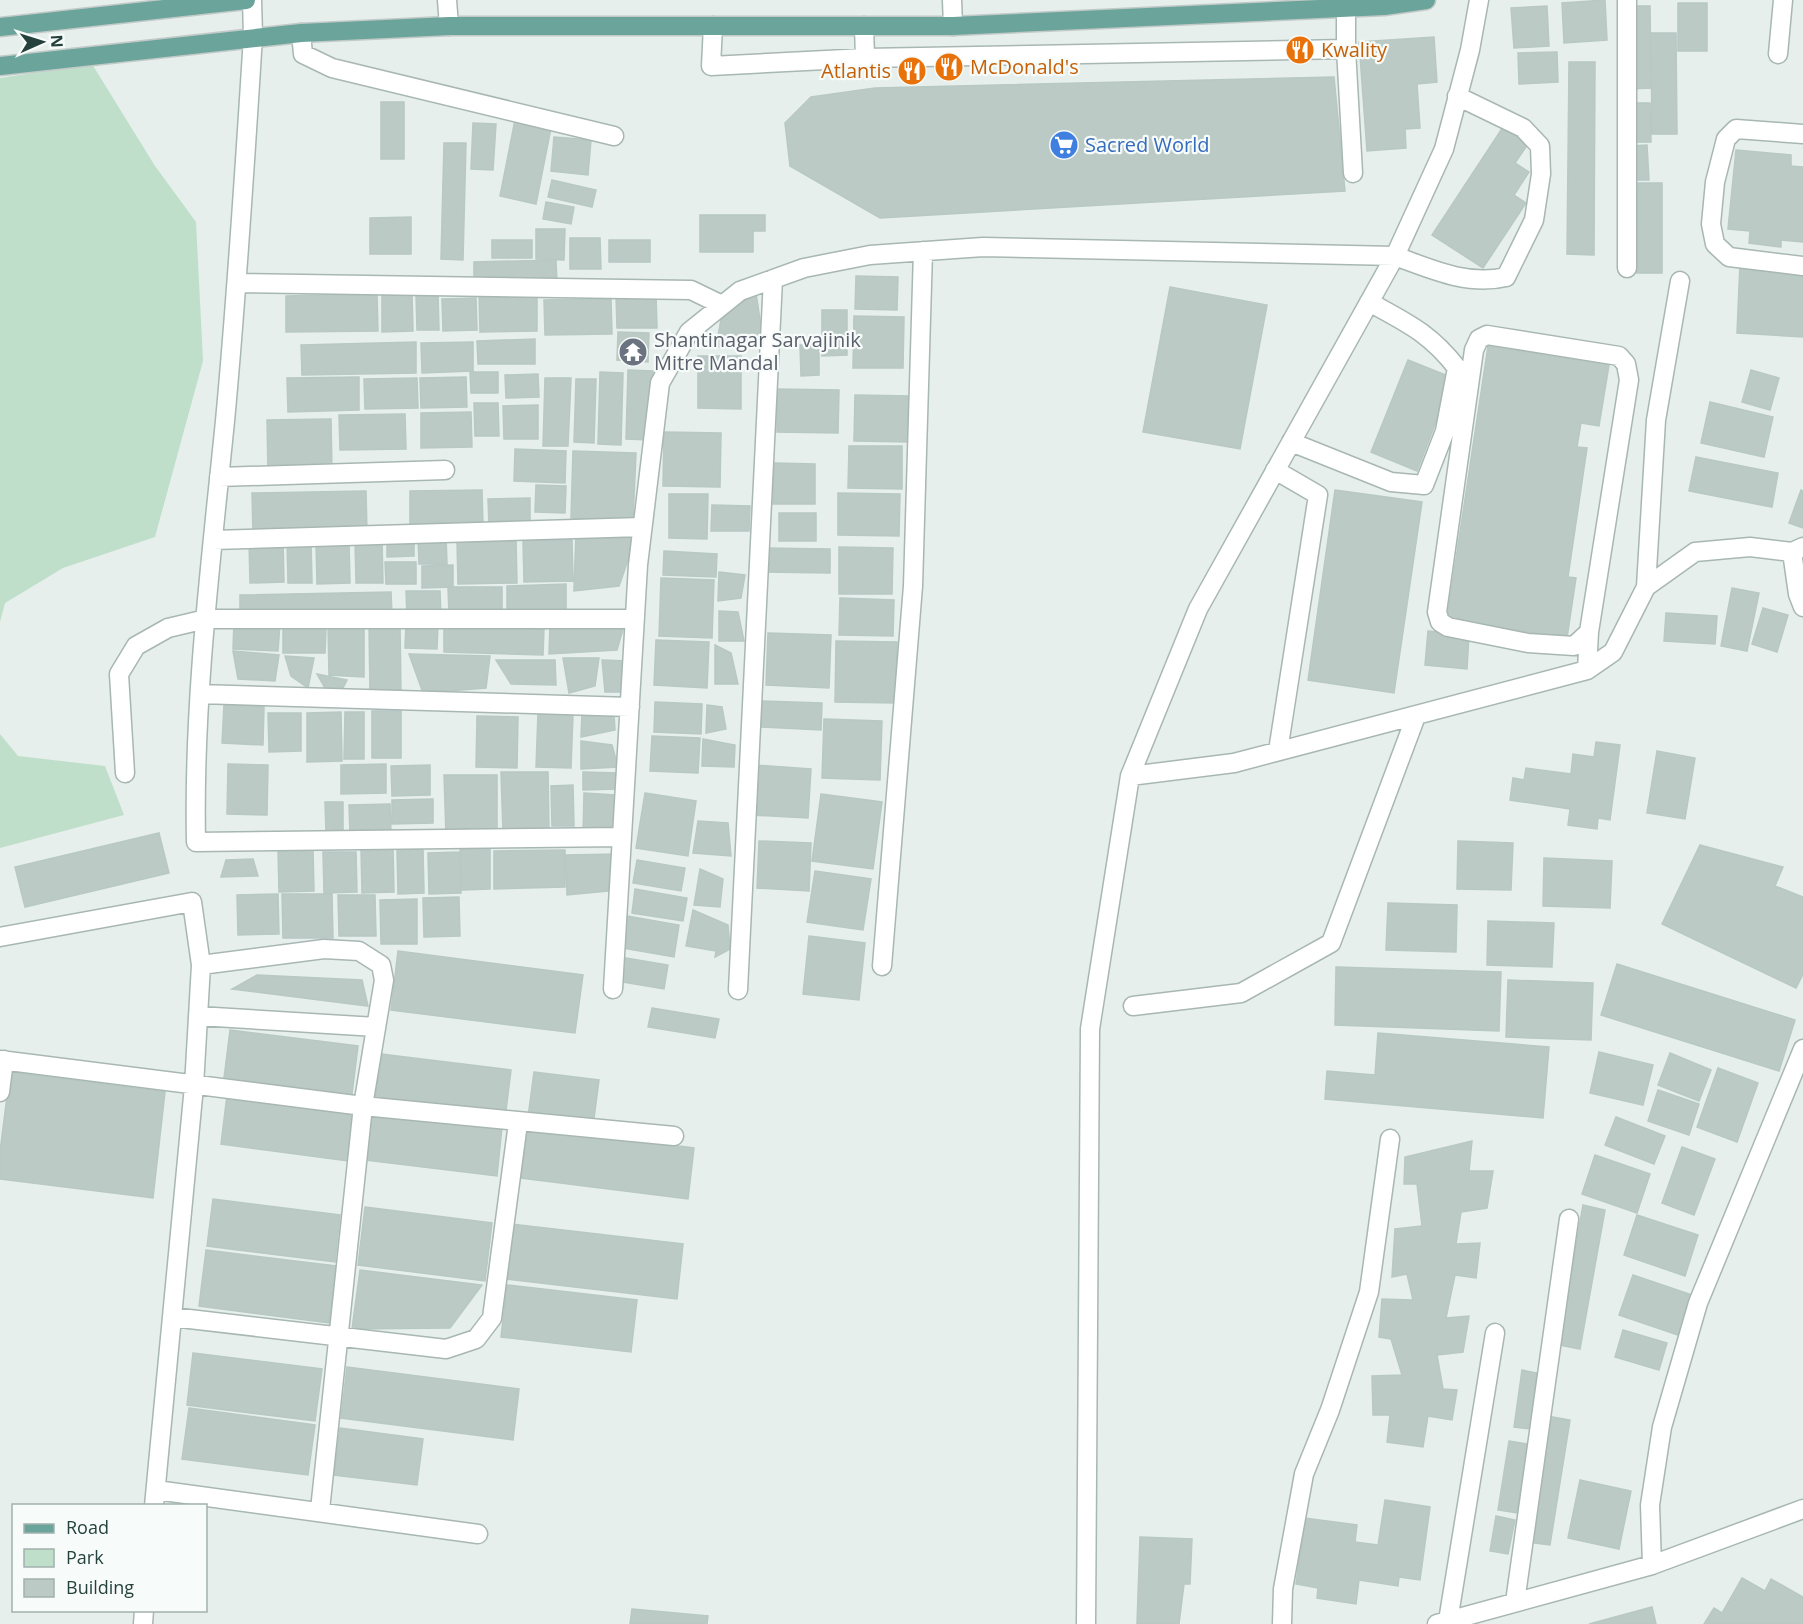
<svg xmlns="http://www.w3.org/2000/svg" width="1803" height="1624" viewBox="0 0 1803 1624" font-family="'Open Sans',sans-serif">
<rect width="100%" height="100%" fill="#e6efec"/>
<path fill="#bfdfcb" d="M92,64L155,166L196,222L203,361L155,537L63,568L5,603L0,622V78Z
M0,734L18,756L105,766L124,815L0,848Z"/>
<path fill="#bbcac5" stroke="#b8c8c3" stroke-width="1.5" d="M1605,0L1607,40L1564,43L1562,3Z
M1678,3H1707V51H1678Z
M1547,6L1549,46L1514,48L1511,8Z
M1628,6H1650L1651,88L1629,89Z
M1651,33H1676L1677,134H1652Z
M1434,37L1437,82L1417,84L1420,128L1405,129L1406,148L1367,151L1359,42Z
M1557,52L1558,82L1519,84L1518,53Z
M1569,62H1595L1594,255L1567,254Z
M1334,77L1345,191L880,218L790,166L785,123L811,97L875,88Z
M381,102H404V159H381Z
M1629,103H1650L1651,142H1629Z
M515,120L551,128L536,204L500,196Z
M473,123L496,124L493,170L471,169Z
M1503,127L1528,144L1515,163L1529,172L1514,195L1526,203L1483,268L1432,235Z
M554,137L591,140L588,175L551,171Z
M444,143H466L463,260L441,259Z
M1647,145L1649,180H1632L1630,146Z
M1736,150L1791,155V166L1803,167V242L1781,240V247L1749,243L1750,231L1728,229Z
M552,180L596,190L592,207L548,197Z
M1638,183H1662V273H1637Z
M546,202L574,207L571,224L543,219Z
M700,215H765V231H753V252H700Z
M411,217V254H370V218Z
M536,229H565L564,260L536,259Z
M570,238H600L601,269H570Z
M492,240H532V258H492Z
M609,240H650V262H609Z
M556,260L557,284L474,285V262Z
M1740,263L1803,266V337L1737,333Z
M856,276L898,277L897,310L855,309Z
M1170,287L1267,305L1240,449L1143,432Z
M537,292V331L480,332L479,293Z
M756,293L764,346L716,347L723,308Z
M377,294L378,331L286,332V296Z
M382,294H412L413,331L382,332Z
M416,294H438L439,330H417Z
M656,294L657,328H617L616,295Z
M476,298L477,330L443,331L442,299Z
M611,299L612,334L545,335L544,300Z
M822,310H847V355L822,356Z
M854,316L904,317L903,368H853Z
M618,332L649,333L648,362L617,360Z
M535,339V364H478L477,341Z
M416,342V373L302,375L301,345Z
M473,342V371L422,373L421,343Z
M800,345H819V375L801,376Z
M1488,346L1609,365L1599,426L1581,423L1577,447L1587,448L1568,577L1576,578L1567,638L1447,619Z
M698,356H741V409L698,408Z
M1408,360L1453,378L1417,471L1371,452Z
M628,370L653,371L650,440L626,439Z
M1751,370L1779,378L1770,410L1742,402Z
M470,372H498V393H471Z
M600,372L623,373L621,445L598,444Z
M538,374L539,397L506,398L505,375Z
M359,377V410L288,412L287,378Z
M466,377L467,407L421,408L420,378Z
M417,378L418,408L365,409L364,379Z
M545,378H571L568,446H543Z
M576,379H596L594,443L574,442Z
M777,389L839,390L838,433L777,432Z
M855,395L910,396L909,442L854,441Z
M1710,402L1773,417L1764,457L1701,443Z
M474,403H498L499,436H475Z
M538,405V439H504L503,406Z
M471,412L472,447L421,448V413Z
M405,414L406,449L340,450L339,415Z
M331,419L332,473L268,474L267,420Z
M664,432L721,433L720,487L663,486Z
M849,446H902V489L848,488Z
M515,449L566,451L565,483L514,481Z
M573,451L636,453L633,520L571,518Z
M1696,457L1778,473L1772,507L1689,491Z
M774,463L815,464V504H773Z
M536,485L566,486L565,513L535,512Z
M482,490L483,525L410,527V491Z
M1335,490L1422,502L1394,693L1308,680Z
M1801,490L1803,491V528L1789,523Z
M366,491L367,533L253,535L252,493Z
M838,493L900,494L899,536L838,535Z
M669,494H708L707,539L669,538Z
M530,498V526L489,527L488,499Z
M712,505L750,506L749,531H711Z
M779,513H816V541H779Z
M576,531L637,534L619,586L574,591Z
M414,536V556L387,557V537Z
M446,536L447,564H419L418,537Z
M516,539L517,583L458,584L457,541Z
M283,540L284,582L250,583L249,541Z
M311,540L312,583H288L287,541Z
M355,540H382L383,583H356Z
M523,540H572L573,581L524,582Z
M349,542L350,583L317,584L316,543Z
M839,547L893,548L892,594H839Z
M765,548L830,549V573L765,572Z
M664,551L717,554L716,577L663,575Z
M385,562H416V584H386Z
M453,565V587L422,588V566Z
M719,572L745,575L741,598L718,601Z
M661,578L714,580L712,638L659,636Z
M566,584V614L507,615V586Z
M448,587H502V615H449Z
M1732,588L1759,593L1747,651L1721,646Z
M406,591H440L441,617H407Z
M391,592L392,614L240,617V595Z
M840,598L894,600L893,636L839,635Z
M1763,608L1788,615L1777,652L1752,644Z
M719,611L738,612L744,641H719Z
M1666,613L1717,616L1715,644L1664,641Z
M234,621L280,623L278,651L233,649Z
M400,623L401,693L370,694L369,624Z
M406,623L438,624L437,649L405,648Z
M550,624L624,626L617,650L549,654Z
M328,625H364V677L329,675Z
M444,625L544,629L543,655L444,652Z
M283,626L326,627L325,653H283Z
M1428,631L1469,635L1467,669L1425,665Z
M768,633L831,635L829,688L766,685Z
M656,640L709,642L707,688L654,685Z
M836,641L897,642L896,703L835,702Z
M715,645L731,653L738,684H715Z
M233,651L279,655L275,681L238,679Z
M409,654L490,656L486,688L423,693Z
M285,656L314,658L308,688L291,676Z
M563,658H599L595,686L569,693Z
M496,660H555L556,685L511,684Z
M602,660L626,661L624,692H605Z
M317,674L347,680L342,690L325,688Z
M762,701L822,703L821,730L761,727Z
M655,702L702,704L701,734L654,732Z
M224,705L264,707L263,745L222,743Z
M707,705L722,707L726,729L706,733Z
M372,711H401V758H372Z
M341,712L342,761L307,762V713Z
M345,712H364V759H344Z
M268,713H301V751L269,752Z
M538,713L573,714L571,768L536,767Z
M582,713L614,715L615,730L581,737Z
M477,716L518,717L517,768L476,767Z
M824,719L882,721L880,780L822,778Z
M652,736L700,738L698,773L650,771Z
M703,739L735,745L734,767L702,766Z
M581,741L612,745L618,767L581,769Z
M1596,742L1620,745L1610,820L1598,818L1597,829L1568,825L1570,809L1510,800L1513,778L1524,780L1526,768L1571,774L1573,754L1594,757Z
M1657,751L1695,758L1685,819L1647,813Z
M228,764L268,765L267,815L227,814Z
M386,764V793L341,794V765Z
M430,765V795L392,796L391,766Z
M754,765L811,769L808,818L751,815Z
M501,772H548L549,831L503,832Z
M583,772L617,773V789L583,790Z
M444,775H497V834L446,836Z
M573,785L574,826H552L551,786Z
M584,793L615,795L614,833L583,835Z
M645,793L696,801L688,856L636,848Z
M821,794L882,802L873,869L812,861Z
M433,799V823L392,824V800Z
M325,802H343V832H326Z
M390,804L391,834H350L349,805Z
M698,821L728,823L731,856L693,853Z
M159,833L169,873L25,907L15,867Z
M759,841L811,843L809,891L757,888Z
M1458,841L1513,843L1511,890L1457,889Z
M1700,845L1783,867L1775,886L1803,897V974L1796,988L1662,924Z
M460,847H490V889L462,890Z
M313,849L314,891L279,892L278,850Z
M361,849H393L394,892L362,893Z
M397,849H423L424,893L398,894Z
M565,850V887L494,889V851Z
M323,852H356L357,892L324,893Z
M460,852L461,893L429,894L428,853Z
M618,854L608,891L567,895L566,855Z
M1544,858L1612,861L1610,908L1543,906Z
M253,859L258,876L221,877L226,860Z
M637,860L685,868L681,891L633,883Z
M700,869L723,879L720,907L694,905Z
M815,871L871,879L863,930L807,922Z
M635,889L687,898L683,921L632,913Z
M278,894L279,934L238,935L237,895Z
M282,894H332L333,938H283Z
M338,895H375L376,936H339Z
M459,897L460,936L424,937L423,898Z
M417,899V944H381L380,900Z
M1388,903L1457,905L1456,952L1386,950Z
M693,910L728,925L730,949L715,957L716,951L686,946Z
M627,916L679,925L674,957L622,948Z
M1488,921L1554,923L1552,967L1487,965Z
M809,936L865,943L859,1000L803,994Z
M398,951L583,975L575,1033L391,1010Z
M620,957L668,965L664,989L616,981Z
M1617,964L1795,1020L1779,1071L1601,1015Z
M1336,967L1501,972L1499,1031L1335,1025Z
M257,975L362,980L368,1006L232,989Z
M1508,980L1593,983L1591,1040L1506,1037Z
M652,1008L719,1019L715,1038L648,1027Z
M230,1030L358,1046L351,1102L223,1086Z
M1378,1033L1549,1047L1543,1118L1325,1099L1327,1071L1375,1075Z
M1599,1052L1653,1065L1643,1105L1590,1093Z
M1670,1053L1711,1070L1699,1101L1658,1085Z
M381,1054L511,1070L505,1119L375,1102Z
M1718,1068L1758,1083L1737,1142L1697,1127Z
M10,1072L165,1092L153,1198L0,1179V1152Z
M534,1072L599,1080L593,1126L528,1117Z
M1658,1090L1699,1104L1689,1135L1648,1121Z
M227,1095L355,1112L348,1161L221,1144Z
M372,1111L502,1127L497,1176L366,1160Z
M1616,1117L1665,1136L1654,1164L1605,1145Z
M527,1127L694,1148L688,1199L521,1178Z
M1472,1141L1469,1171H1493L1487,1208L1461,1212L1456,1244L1480,1243L1476,1278L1455,1275L1446,1318L1469,1316L1463,1352L1437,1355L1443,1389L1457,1390L1452,1420L1428,1416L1423,1447L1387,1442L1390,1415H1373L1372,1376L1402,1375L1391,1339L1379,1337L1382,1299L1413,1300L1407,1274L1392,1277L1395,1229L1422,1226L1417,1184H1404L1405,1157Z
M1682,1147L1715,1159L1694,1215L1662,1203Z
M1595,1155L1650,1174L1637,1213L1582,1194Z
M213,1199L340,1215L335,1262L207,1246Z
M1583,1205L1605,1210L1580,1349L1559,1345Z
M365,1207L492,1223L485,1281L358,1265Z
M1637,1215L1698,1235L1685,1276L1624,1255Z
M511,1224L683,1244L677,1299L505,1279Z
M206,1250L336,1266L329,1323L199,1306Z
M360,1270L482,1285L450,1328L352,1329Z
M1633,1275L1692,1295L1678,1335L1619,1315Z
M507,1285L637,1300L631,1352L501,1337Z
M1623,1330L1667,1343L1659,1370L1615,1357Z
M193,1353L322,1369L315,1421L187,1405Z
M347,1367L519,1389L513,1440L341,1418Z
M1522,1370L1537,1373L1530,1429L1514,1427Z
M189,1408L315,1425L308,1475L182,1459Z
M1547,1416L1570,1420L1550,1545L1527,1542Z
M340,1428L423,1439L417,1485L334,1475Z
M1509,1441L1528,1444L1517,1513L1498,1510Z
M1580,1480L1631,1491L1619,1549L1568,1538Z
M1385,1500L1430,1507L1420,1580L1399,1577L1398,1586L1359,1580L1356,1604L1317,1598L1318,1588L1296,1584L1305,1518L1357,1525L1355,1542L1378,1545Z
M1496,1516L1515,1520L1508,1554L1490,1551Z
M1140,1537L1192,1539L1190,1584H1184L1179,1624H1137Z
M1742,1578L1765,1591L1771,1579L1803,1597V1624H1704L1714,1608L1722,1613Z
M1652,1607L1656,1624H1589Z
M632,1609L708,1616L707,1624H630Z"/>
<g fill="none" stroke-linecap="round" stroke-linejoin="round">
<g stroke="#a8b7b4" stroke-width="21">
<path id="minor" d="M252,0L253,36C245,165 237,293 225,421C211,561 193,702 196,842L622,837
M447,0L449,26
M952,0L953,26
M1346,7V49L1353,173
M713,26L711,66L865,58L1346,49
M864,26L865,58
M301,33L303,54L332,68L614,136
M1778,54L1783,0
M1803,134L1736,129L1726,139L1715,182L1711,224L1715,244L1729,257L1803,266
M1627,268V0
M238,283L691,290L722,305
M1291,442L1391,482L1424,485L1445,431L1457,368C1430,333 1407,323 1369,302
M1275,470L1318,495L1278,751
M219,477L445,470
M213,540L642,527
M1792,552L1798,594L1803,607
M1646,587L1656,420L1680,281
M1587,670L1589,632L1629,380L1626,364L1619,356L1487,335L1479,339L1474,350L1437,612L1440,622L1448,627L1528,643L1574,646L1589,632
M200,694L630,707
M125,773L119,674L136,646L168,628L206,619H635
M1130,776L1234,763L1587,670L1613,652L1646,587L1695,552L1750,547L1792,552L1803,547
M0,937L192,902L201,965L194,1086L154,1506
M201,965L324,949L359,951L381,965L384,980L363,1106L320,1510
M882,966L913,586L923,251
M613,989L638,565L660,383L689,332L740,291L804,268L870,255L983,247L1395,256C1431,269 1467,286 1506,277L1534,220L1541,174L1540,146L1523,128L1457,96
M738,990L773,279
M1133,1006L1241,993L1331,943L1416,716
M198,1016L376,1027
M0,1060L363,1106L674,1136
M0,1092L4,1060
M172,1317L446,1349L476,1339L492,1318L518,1123
M156,1490L478,1534
M1652,1565L1650,1505L1662,1427L1698,1303L1803,1049
M1515,1602L1569,1219
M1448,1621L1495,1333
M143,1624L144,1610
M1086,1624L1090,1029L1130,776L1198,609L1395,256L1444,149L1470,50L1479,0
M1282,1624L1283,1589L1304,1474L1330,1410L1369,1292L1390,1139
M1437,1624L1652,1565L1803,1509"/>
</g>
<g stroke="#c2cac8" stroke-width="21">
<path id="major" d="M0,27L246,0
M0,66L301,33L449,26H953L1384,6L1426,0"/>
</g>
<use href="#minor" stroke="#fff" stroke-width="18"/>
<use href="#major" stroke="#6ba49b" stroke-width="18"/>
</g>
<defs>
<g id="restaurant-disc" transform="scale(1.5)"><circle r="9.5" fill="#e8710a" stroke="#f7fbf9"/><path d="M-5-6h1v4h1v-4h1v4h1v-4h1v5L-1.5 .5V6h-2V.5L-5-1ZM5-6V6H3V1.5H1.5Q1.5-4 5-6Z" fill="#fff"/></g>
<g id="supermarket-disc" transform="scale(1.5)"><circle r="9.5" fill="#3f7fe0" stroke="#f7fbf9"/><path d="M-6-5.5h2.5l.6 2H6L4.5 2H-2.5L-4.4-4H-6ZM-1.5 3.2a1.3 1.3 0 1 0 .1 0ZM3 3.2a1.3 1.3 0 1 0 .1 0Z" fill="#fff"/></g>
<g id="temple-disc" transform="scale(1.5)"><circle r="9.5" fill="#6b7280" stroke="#f7fbf9"/><path d="M0-6L5-2H3V0L6.5 2.5H4V6H1.5V3h-3V6H-4V2.5H-6.5L-3 0V-2H-5Z" fill="#fff"/></g>
</defs>
<g fill-rule="evenodd">
<use href="#restaurant-disc" x="1300" y="50"/>
<use href="#restaurant-disc" x="949" y="67"/>
<use href="#restaurant-disc" x="912" y="71"/>
<use href="#supermarket-disc" x="1064" y="145"/>
<use href="#temple-disc" x="633" y="352"/>
</g>
<g text-anchor="middle" stroke-width="4.5" stroke-linejoin="round" paint-order="stroke">
<g font-size="20" fill="#c56008" stroke="#f7fbf9" text-anchor="start">
<text x="1321" y="57">Kwality</text>
<text x="970" y="74">McDonald's</text>
<text x="891" y="78" text-anchor="end">Atlantis</text>
</g>
<g font-size="20" fill="#366cbe" stroke="#f7fbf9" text-anchor="start">
<text x="1085" y="152">Sacred World</text>
</g>
<g font-size="20" fill="#5b616d" stroke="#f7fbf9" text-anchor="start">
<text x="654" y="347">Shantinagar Sarvajinik<tspan x="654" dy="23">Mitre Mandal</tspan></text>
</g>
</g>
<rect x="12" y="1504" width="195" height="108" fill="#f7fbf9" stroke="#a3b1ad" stroke-width="1.5"/>
<rect x="24" y="1524" width="30" height="9" fill="#6ba49b" stroke="#a3b1ad" stroke-width="1.5"/>
<text x="66" y="1534" font-size="18" fill="#24413c">Road</text>
<rect x="24" y="1549" width="30" height="18" fill="#bfdfcb" stroke="#a3b1ad" stroke-width="1.5"/>
<text x="66" y="1564" font-size="18" fill="#24413c">Park</text>
<rect x="24" y="1579" width="30" height="18" fill="#bbcac5" stroke="#a3b1ad" stroke-width="1.5"/>
<text x="66" y="1594" font-size="18" fill="#24413c">Building</text>
<g transform="translate(42 42) rotate(87)" stroke="#f7fbf9" stroke-width="4.5" paint-order="stroke">
<path d="M0-4.5L10 22L0 15L-10 22Z" fill="#24413c"/>
<text y="-9" font-size="16" font-weight="bold" text-anchor="middle" fill="#24413c">N</text>
</g>
</svg>
